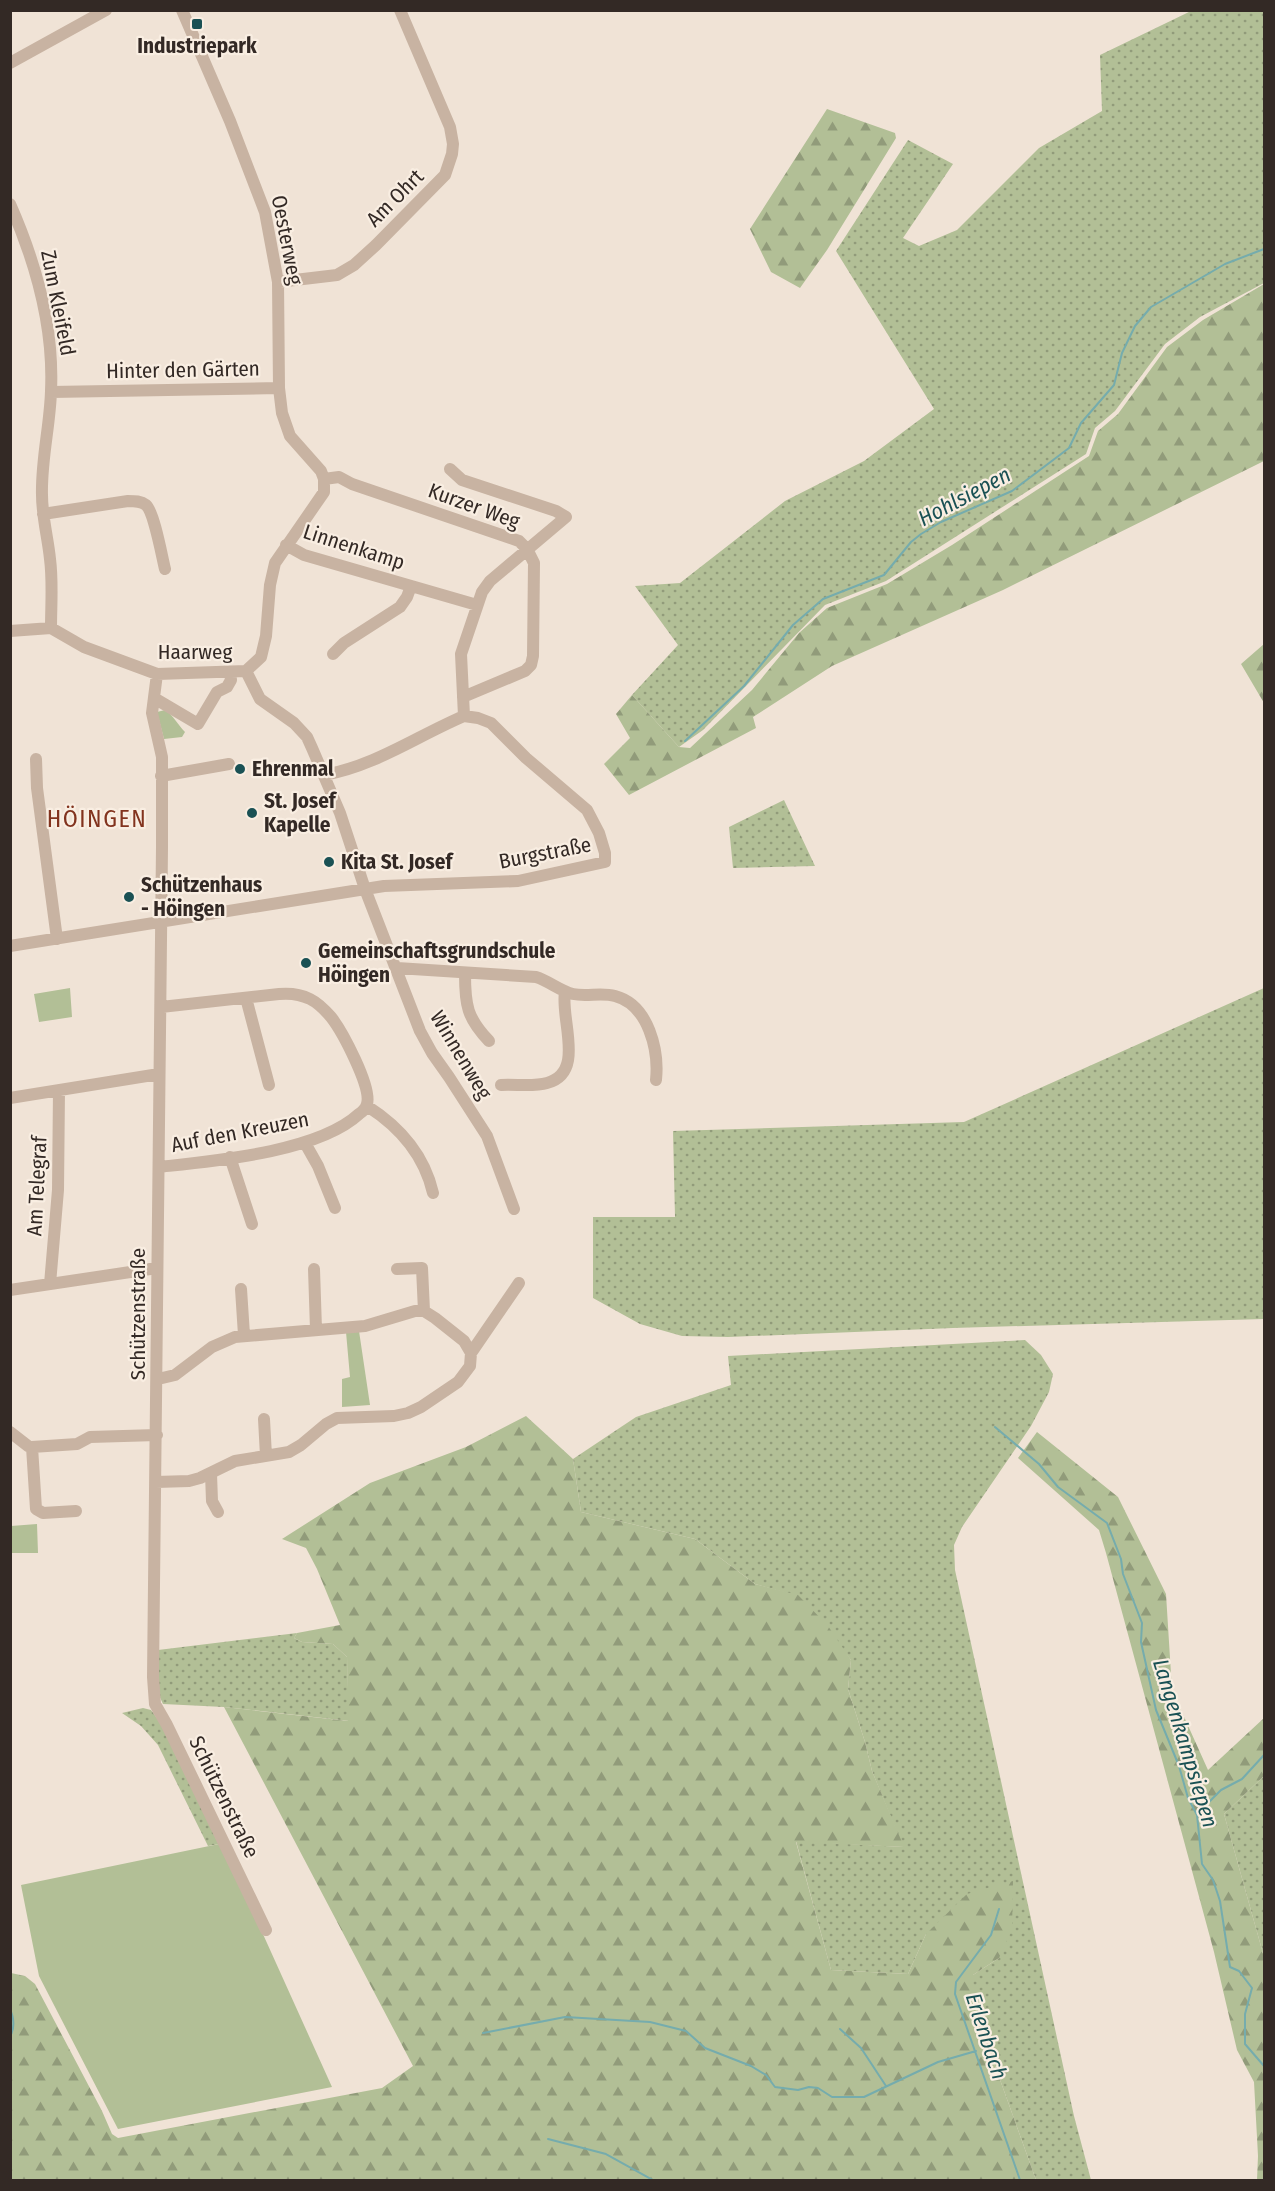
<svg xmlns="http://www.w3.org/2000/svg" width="1275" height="2191" viewBox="0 0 1275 2191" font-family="'Fira Sans Condensed',sans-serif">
<defs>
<pattern id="grass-dots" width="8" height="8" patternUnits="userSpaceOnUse" patternTransform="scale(1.5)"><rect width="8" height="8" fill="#b2bf96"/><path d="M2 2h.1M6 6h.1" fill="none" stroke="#919b7a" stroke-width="1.8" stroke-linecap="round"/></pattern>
<pattern id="forest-firs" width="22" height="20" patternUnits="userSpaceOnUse" patternTransform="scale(1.5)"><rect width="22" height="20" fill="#b2bf96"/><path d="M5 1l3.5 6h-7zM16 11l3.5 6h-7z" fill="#919b7a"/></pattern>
</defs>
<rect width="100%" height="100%" fill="#f0e3d6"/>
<path fill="url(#grass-dots)" d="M1191,11H1264V283L1200,317L1165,344L1115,411L1095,428L1086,454L886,581L825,605L703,730L679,747L632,695L678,645L635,586L680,583L785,501L864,461L934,409L836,251L908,140L953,164L903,238L919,246L957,230L1039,148L1102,111L1100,55Z
M784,800L815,866L733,868L729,827Z
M1264,988V1319L953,1328L728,1337L682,1336L640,1324L593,1298V1217H675L673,1131L964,1122Z
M1025,1340L1041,1355L1053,1374L1049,1392L1031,1426L962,1527L954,1545L955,1570L1074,2116L1091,2180H1036L980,2024L973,1998V1975L999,1958L926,1934L908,1974L831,1970L796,1841L903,1847L872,1771L865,1742L848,1689L851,1660L798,1596L755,1584L695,1539L581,1512L573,1459L636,1417L731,1385L728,1356Z
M297,1633L294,1638L302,1642L333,1644L347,1657L349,1721L224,1707L163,1704L158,1693V1650Z
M143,1708L151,1710L160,1722L219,1844L208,1846L158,1745L141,1726L122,1713Z
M1264,1776V1957L1224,1814Z"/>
<path fill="url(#forest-firs)" d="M827,109L895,133L896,138L827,250L800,288L771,272L750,229Z
M1264,284V461L1003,590L832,666L753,717L756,728L629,795L604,764L630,738L616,714L632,695L679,747L690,748L752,690L799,633L827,608L887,584L952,545L1089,456L1098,431L1118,414L1167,347L1203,320Z
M1264,644V703L1241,664Z
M526,1416L573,1459L581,1512L695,1539L755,1584L798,1595L828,1626L851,1660L848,1689L865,1742L872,1771L904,1847L796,1842L831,1970L908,1974L926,1934L967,1894L1013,1881L1012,1929L999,1958L973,1975V1998L980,2024L1036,2180H11V1973L25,1976L35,1984L102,2111L112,2134L118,2138L382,2088L413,2066L224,1707L348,1721L347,1657L333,1644L302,1642L294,1638L297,1633L340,1625L317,1569L306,1548L282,1539L370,1483L466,1447Z
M1037,1432L1118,1497L1166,1594L1172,1690L1208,1770L1264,1718V1776L1224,1814L1264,1957V2180H1257L1258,2156L1254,2082L1237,2050L1214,1952L1106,1553L1099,1530L1018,1458Z"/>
<path fill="#b2bf96" d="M165,710C173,715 178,725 185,732L182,737L164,739L157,712Z
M70,988L72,1017L39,1022L34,994Z
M359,1331L370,1405L342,1407V1379L350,1377L346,1332Z
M37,1524L38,1553H11V1526Z
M219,1844L262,1932L332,2087L118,2129L39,1976L21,1885Z"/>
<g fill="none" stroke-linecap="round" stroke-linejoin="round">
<path stroke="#75acad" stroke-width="2" d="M685,741L744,686L793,625L823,599L884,575L911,542L921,534L941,522L1012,491L1069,448L1081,423L1114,385L1122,353L1135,326L1151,307L1225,264L1264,249
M995,1427L1039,1464L1058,1487L1107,1523L1121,1559L1123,1574L1142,1623L1141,1642L1156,1710L1179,1766L1188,1798L1197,1815L1202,1864L1213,1880L1220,1901L1230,1967L1239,1971L1252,1988L1245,2014V2044L1264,2066
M1197,1814L1221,1790L1242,1779L1264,1755
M999,1909L991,1935L956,1982L955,1994L1020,2180
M10,2010C14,2017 15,2029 10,2036
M840,2029L861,2048L886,2086
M483,2033L565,2017L650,2022L686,2031L705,2048L751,2066L766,2075L775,2087L798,2090L809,2087L818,2088L832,2097H864L938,2062L976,2051
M548,2139L606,2154L653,2180"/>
<path stroke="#c8b3a2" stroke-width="12" d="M10,63L106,10
M10,204C36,263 54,327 51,391C50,426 41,460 42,495C42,517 48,538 50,559C53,582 51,605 51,628
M278,282L337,275L354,265L376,245L445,175L452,154L453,144L450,127L400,10
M51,392L279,388
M450,469L462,480L556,511L566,517L490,581L482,592L461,654L464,716
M324,479L339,477L352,484L519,541L527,549L534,563L533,656L531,665L525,671L463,697
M43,514L128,501C135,501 141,501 146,505C154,512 162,557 165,569
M286,545L304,555L477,605
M10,631L51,628L84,647L157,674L246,671L261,657L266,636L270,585L275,563L324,492V479L321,471L290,436L282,413L279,388L278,282L265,212L230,121L182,10
M333,654L344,643L400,607L407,597L411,586
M246,671L260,699L294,723L307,737L312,748L340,813L365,889L420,1031L432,1053L449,1077L487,1136L514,1209
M157,674L152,713L162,757V847L153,1677L155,1704L167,1725L266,1930
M154,698L198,724L217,692L227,687L231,680L230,672
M36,759L37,788L57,939
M161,776L229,764
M10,946L384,886L518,881L605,862V853L599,833L587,810L526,758L491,723L478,718L464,716C417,736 375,766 324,775
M397,968L536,977C549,981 560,991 573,994C587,997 601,992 615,996C649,1005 659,1051 656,1080
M465,974C465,1005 467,1018 489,1041
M246,998L269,1085
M501,1085C515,1084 534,1087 547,1083C586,1073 560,1019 565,992
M10,1098L159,1074
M367,1106C400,1127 424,1154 433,1193
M305,1143L318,1166L335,1208
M230,1157L252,1224
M159,1167C214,1161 318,1152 359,1114C362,1112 366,1108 367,1104C372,1087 342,1031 331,1017C325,1010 318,1003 310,999C300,994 290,993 279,994L161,1007
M314,1269L316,1329
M397,1269L422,1268L424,1311
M50,1284L58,1190L59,1090
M241,1289L244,1335
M10,1290L157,1268
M471,1353L519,1283
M264,1419L266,1456
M10,1432L28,1446L32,1447L77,1444L90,1437L157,1435
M32,1447L36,1509L43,1513L76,1511
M211,1474L212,1501L218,1512
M156,1482L189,1481L200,1478L235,1461L289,1452L301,1445L326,1424L337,1418L394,1416L408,1413L421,1407L458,1382L470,1366L471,1353L464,1341L435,1318L424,1311H415L365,1326L235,1337L212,1347L175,1375L158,1379"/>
</g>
<g fill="#1a5154" stroke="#f9eee2" stroke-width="2">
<rect x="191" y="18" width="12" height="12" rx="3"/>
<circle cx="240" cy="769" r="6"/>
<circle cx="252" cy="813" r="6"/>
<circle cx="329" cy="862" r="6"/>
<circle cx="129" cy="897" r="6"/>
<circle cx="306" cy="963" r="6"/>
</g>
<g text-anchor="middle" stroke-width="4.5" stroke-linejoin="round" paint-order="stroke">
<g font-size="21" font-weight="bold" fill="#332925" stroke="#f9eee2" text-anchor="start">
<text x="197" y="53" text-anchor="middle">Industriepark</text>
<text x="252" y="776">Ehrenmal</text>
<text x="264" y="808">St. Josef<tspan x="264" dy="24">Kapelle</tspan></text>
<text x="341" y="869">Kita St. Josef</text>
<text x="141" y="892">Schützenhaus<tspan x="141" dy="24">- Höingen</tspan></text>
<text x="318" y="958">Gemeinschaftsgrundschule<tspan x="318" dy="24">Höingen</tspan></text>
</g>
<g font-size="21" fill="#332925" stroke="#f9eee2">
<text transform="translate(395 198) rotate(-45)" y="7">Am Ohrt</text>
<text transform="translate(287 240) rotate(79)" y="7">Oesterweg</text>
<text transform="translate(58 303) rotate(79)" y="7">Zum Kleifeld</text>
<text transform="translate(183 370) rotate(-1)" y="7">Hinter den Gärten</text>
<text transform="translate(474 506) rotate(20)" y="7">Kurzer Weg</text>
<text transform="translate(354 547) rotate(18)" y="7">Linnenkamp</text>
<text x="195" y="659">Haarweg</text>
<text transform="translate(545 853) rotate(-11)" y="7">Burgstraße</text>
<text transform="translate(461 1055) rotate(59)" y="7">Winnenweg</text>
<text transform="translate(240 1132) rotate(-11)" y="7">Auf den Kreuzen</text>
<text transform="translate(37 1186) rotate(-87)" y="7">Am Telegraf</text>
<text transform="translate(138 1314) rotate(-90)" y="7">Schützenstraße</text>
<text transform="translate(224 1797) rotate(64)" y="7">Schützenstraße</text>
</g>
<g font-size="22" font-style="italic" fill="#1a5154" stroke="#f9eee2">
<text transform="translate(964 496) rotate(-28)" y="8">Hohlsiepen</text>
<text transform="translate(1186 1743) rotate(73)" y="8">Langenkampsiepen</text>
<text transform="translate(987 2036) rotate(72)" y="8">Erlenbach</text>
</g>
<g font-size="24" letter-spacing="1.5" fill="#82331e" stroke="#f9eee2">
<text x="97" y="827">HÖINGEN</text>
</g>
</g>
<rect width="1275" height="2191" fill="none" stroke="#332925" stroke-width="24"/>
</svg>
